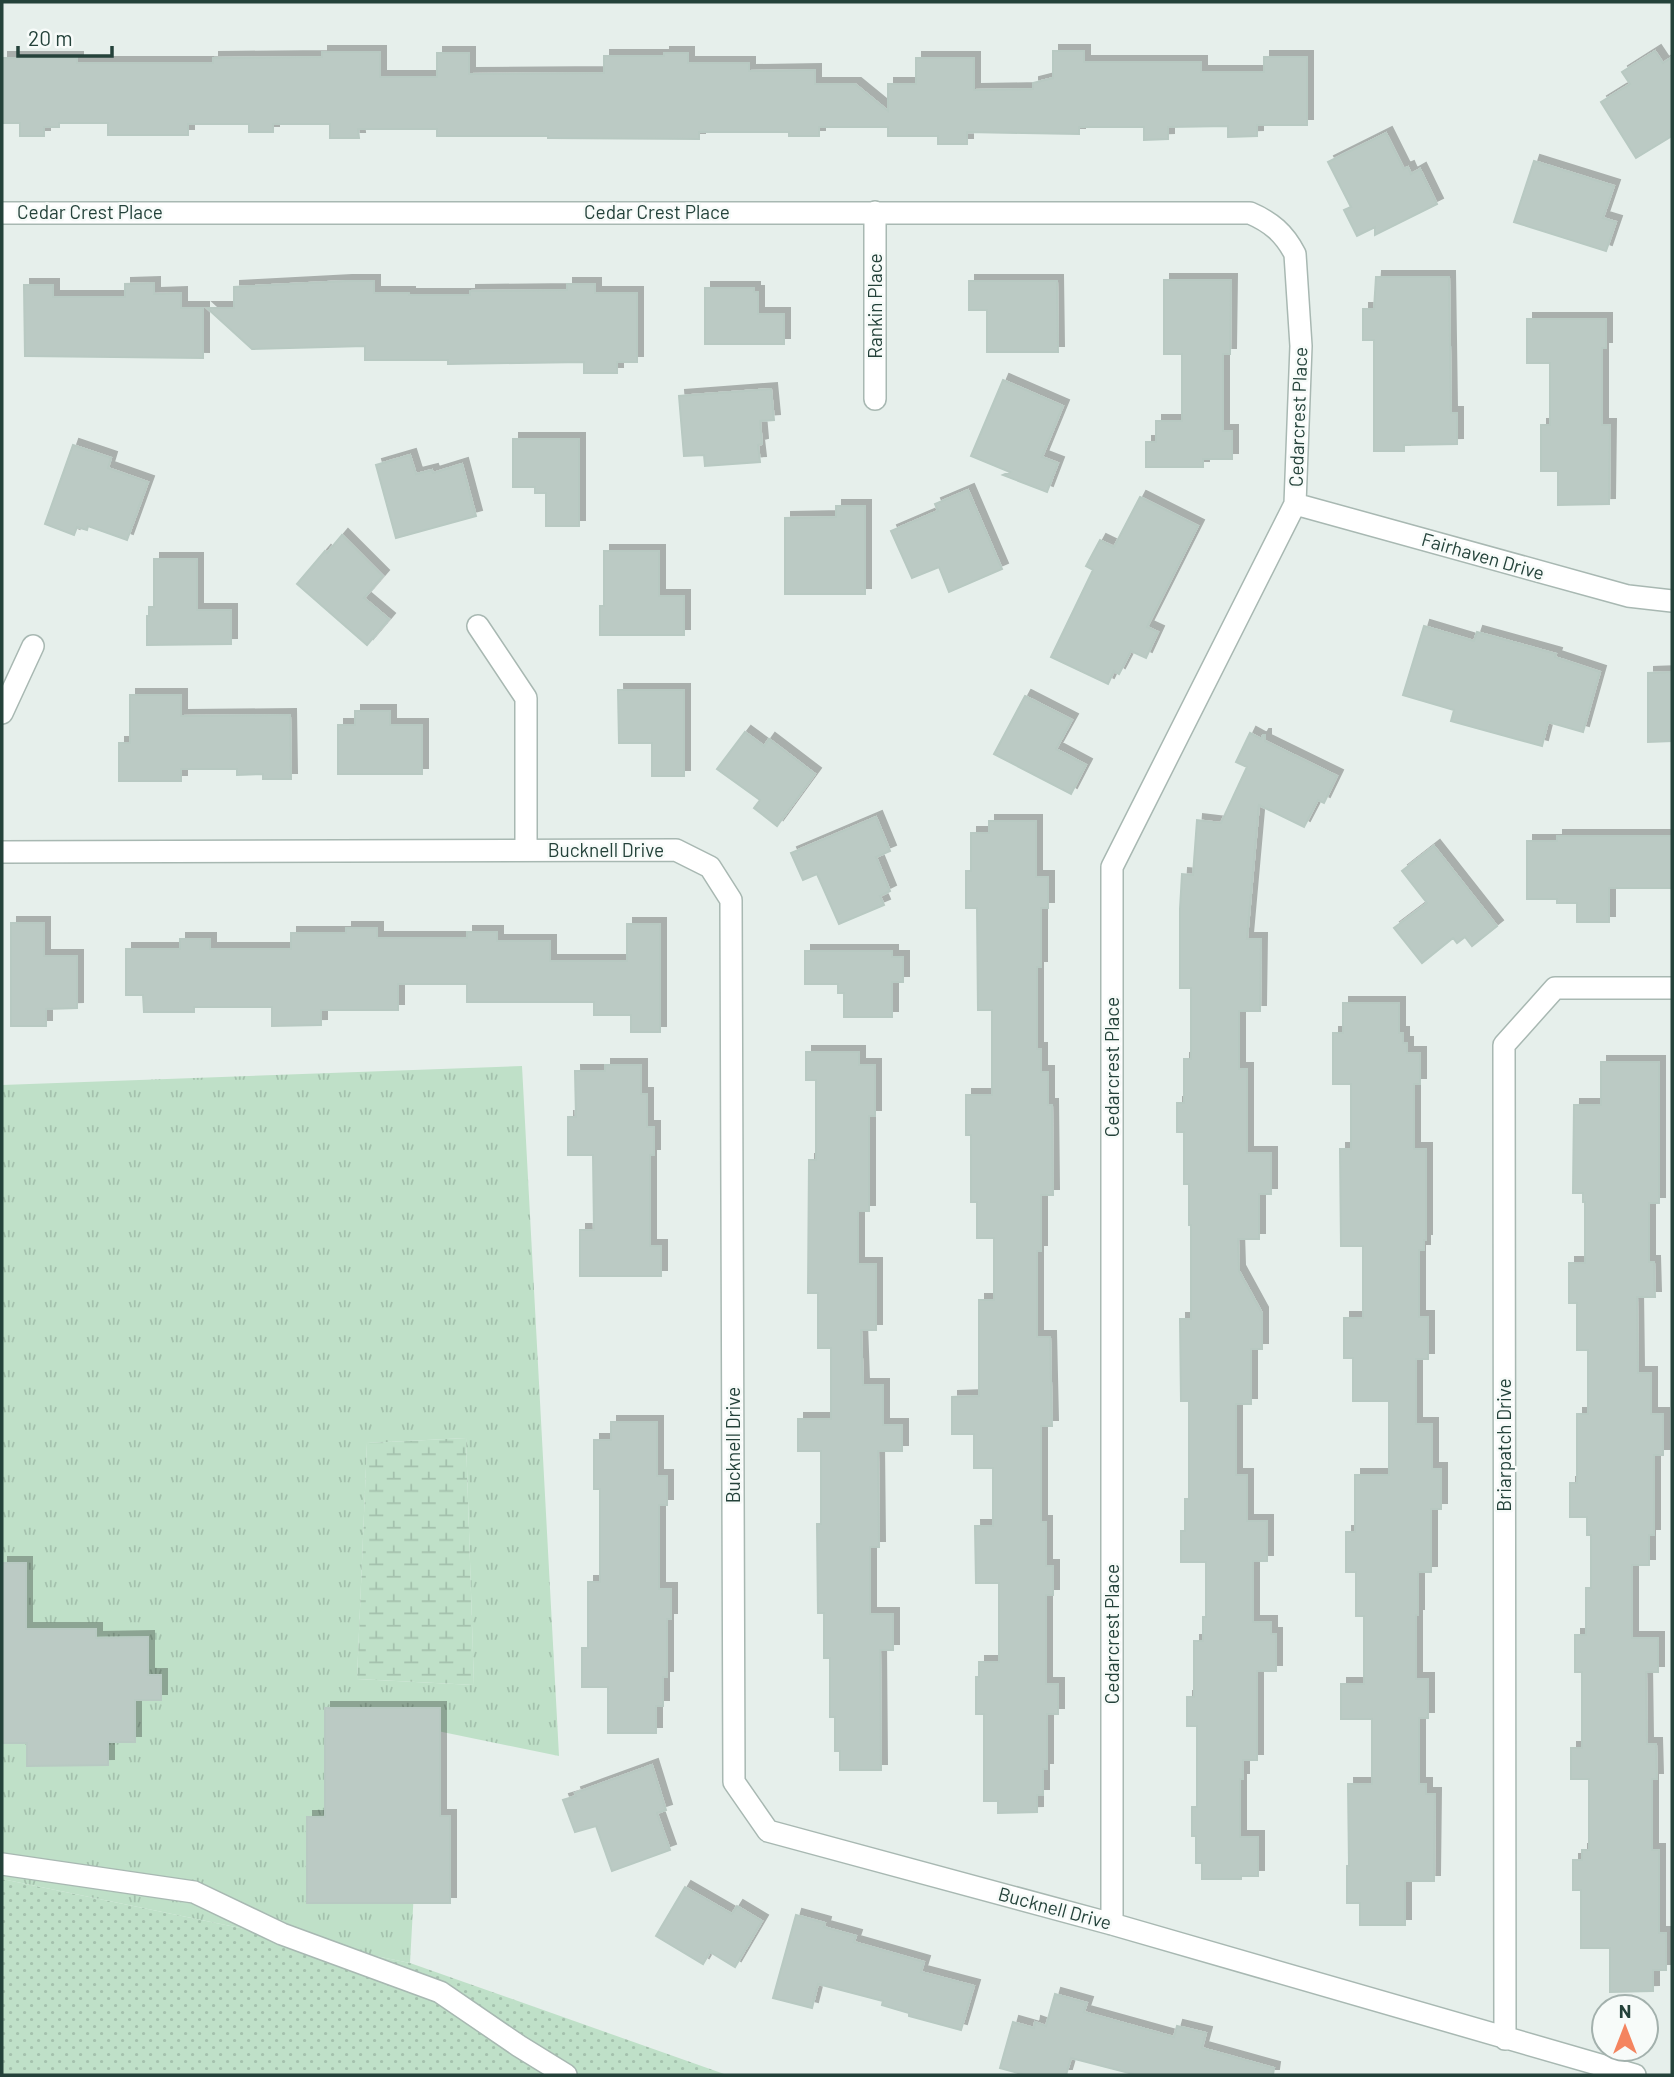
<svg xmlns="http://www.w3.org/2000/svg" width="1674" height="2077" viewBox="0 0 1674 2077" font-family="Barlow,sans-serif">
<defs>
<pattern id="grass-dots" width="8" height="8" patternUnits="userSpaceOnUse" patternTransform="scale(1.75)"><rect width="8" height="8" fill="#bfe0c8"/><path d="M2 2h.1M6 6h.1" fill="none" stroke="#a4c1ad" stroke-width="1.8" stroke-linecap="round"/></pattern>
<pattern id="wetland-marsh" width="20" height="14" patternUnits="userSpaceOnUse" patternTransform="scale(1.75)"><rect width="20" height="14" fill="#bfe0c8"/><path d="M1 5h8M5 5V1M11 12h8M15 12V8" fill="none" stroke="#a4c1ad"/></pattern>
<pattern id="park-tufts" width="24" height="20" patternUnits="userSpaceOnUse" patternTransform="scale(1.75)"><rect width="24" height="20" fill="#bfe0c8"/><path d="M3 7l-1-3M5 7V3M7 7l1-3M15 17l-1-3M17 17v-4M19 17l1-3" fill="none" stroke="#a4c1ad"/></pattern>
<filter id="shadow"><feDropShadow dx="6" dy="-6" stdDeviation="0" flood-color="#0004"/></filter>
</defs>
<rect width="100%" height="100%" fill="#e6efeb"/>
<path fill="url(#grass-dots)" d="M2,1879L410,1963L727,2075H2Z"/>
<path fill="url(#wetland-marsh)" d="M466,1438L474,1685L357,1679L367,1443Z"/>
<path fill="url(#park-tufts)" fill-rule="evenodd" d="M522,1066L559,1756L423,1728L410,1963L2,1879V1085ZM466,1438L474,1685L357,1679L367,1443Z"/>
<path fill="#bbcac4" stroke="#b8c9c2" stroke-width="2" filter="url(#shadow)" d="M1053,51H1084V62H1201V72H1264V57H1307V125H1257V136L1228,137V126L1168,127V139L1144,140V127H1079V134L967,132V144H938V136H888V127H819V136H789V132H699V139L548,138V136H437V129H358L359,138H330V124H273V132H249V124H188V135H108V123H59V127H44V136H20V123H2V58H77V63H213V58L322,57V52H380V77H437V53H469V74L604,73V56H664V53H688V63H749V71L815,70V84H855L888,111V84H916V58H974V90L1033,89V83L1053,78Z
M1655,51L1663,63L1672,57V136L1636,158L1601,102L1630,84L1622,72Z
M1386,133L1404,169L1408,167L1411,174L1420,169L1437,204L1375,235V227L1357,236L1344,210L1351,207L1328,162Z
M1534,161L1614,186L1603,218L1616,222L1606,251L1514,222Z
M1376,277H1449L1451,413H1457V444L1404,445V451H1374V340H1363V309H1374Z
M1164,280H1231L1230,354H1223V431H1232V459H1203V467H1146V442H1156V421H1182V354H1164Z
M346,281H374V293H409V295H470V291L567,290V284H595V293H637V362H617V373H584V362L448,364V360H365V346L252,349L207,308H234V287Z
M969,281H1057L1058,352H987V310H969Z
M154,283V294L181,293V308H203V358L25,356L24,285H53V297H125V284Z
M705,288H754V292H758V314H784V344H705Z
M1527,319H1606V348H1602V425H1610L1609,504L1558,505V471H1541V425H1550V363H1527Z
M1003,380L1063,406L1042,457L1058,463L1047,492L1003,475L1010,472L971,456Z
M771,389L774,420L760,421L762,444L758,445L760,462L705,466L704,455L684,456L679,396Z
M513,439H579V526H546V493H535V487H513Z
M73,445L111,458L108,468L148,482L127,540L88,526L87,530L77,527L74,535L45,524Z
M410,455L416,474L432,470L433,473L462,464L476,516L396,538L376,465Z
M968,490L1002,569L949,592L939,567L912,578L891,531L938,511L935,504Z
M1140,497L1198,526L1147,627L1158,632L1146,658L1131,651L1119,674L1114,671L1108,684L1051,657L1093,570L1086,566L1100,540L1114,547Z
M836,506H865V594H785V518L836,517Z
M342,535L383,576L364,598L389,619L367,645L297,584L325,551L327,553Z
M604,551H659V596H684V635H600V606H604Z
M154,559H197V610H231V644L147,645V616H149V607H154Z
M1424,626L1474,641L1477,632L1556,654L1555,657L1600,672L1583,732L1548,722L1542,746L1451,721L1454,710L1403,695Z
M1672,672V741L1648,742V673Z
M618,690H684V776H652V743H619Z
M130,695H181V716L290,715L291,779H263V774L237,775V769H181V781H119V743H130Z
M1025,696L1072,720L1056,749L1086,765L1071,794L994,754Z
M355,711H390V725H422V774H338V725H355Z
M745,732L764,746L769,739L815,774L777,826L754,808L760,800L717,769Z
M1250,733L1261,739L1263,735H1265V741L1337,776L1324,803L1318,800L1304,827L1259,805L1247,939H1261L1260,1011H1239V1069H1247V1153H1271V1194H1259V1239H1238L1239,1271L1262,1313V1349H1251V1404H1236V1475H1247V1521H1267V1561H1253V1622H1271V1634H1276V1671H1257V1760H1243V1779H1240V1837H1258V1876H1241V1879H1202V1863H1196V1836H1192V1807H1197V1726H1187V1697H1194V1641H1203V1617H1206V1562H1181V1531H1185V1499H1189V1401H1181L1180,1319H1191V1225H1189V1184H1184V1132H1177V1103H1184V1059H1191V988H1180V909L1182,874L1193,875L1197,820L1221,823L1247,767L1236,762Z
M876,817L890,851L876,857L890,891L880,896L884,905L839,924L817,874L803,880L791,853Z
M989,821H1036V877H1048V908H1041V967H1037V1049H1041V1072H1048V1105H1052L1053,1195H1041V1251H1037V1337H1050L1052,1426H1041V1522H1046V1566H1053V1595H1046V1684H1058V1714H1047V1769H1043V1795H1037V1812L998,1813V1801H984V1714H976V1677H979V1662H999V1583H976L975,1526H993V1468H974V1434H952V1397L979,1396V1300H994V1238H977V1202H971V1135H966V1095H992V1010H978L977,908H966V871H971V833H989Z
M1557,836H1672V888H1609V922H1577V903H1557V899H1527V841H1557Z
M1434,846L1497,926L1472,946L1465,937L1457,943L1453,938L1422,963L1394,928L1427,903L1402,871Z
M11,923H44V956H77V1008L46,1009V1026H11Z
M627,924H660V1032H631V1015H594V1002H467V984H398V1010H321V1025L272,1026V1007H194V1012H144L143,995H126V949H180V939H210V949H291V933H346V928H377V938H467V932H497V941H550V961H627Z
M805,951H892V957H903V982H892V1017H844V993H838V984H805Z
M1343,1003H1399V1033H1403V1043H1407V1053H1420V1084H1414V1149H1426V1240H1424V1250H1419V1317H1428V1359H1416V1424H1432V1469H1441V1509H1431V1572H1418V1615H1416V1679H1428V1718H1419V1784H1426V1794H1435L1434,1881H1405V1925H1360V1903H1347V1866H1349L1348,1784H1372V1719H1341V1684H1364V1616H1356V1572H1346V1532H1355V1475H1389V1401H1353V1358H1344V1318H1363V1246H1341L1340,1149H1351V1084H1333V1033H1343Z
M806,1052H859V1065H875V1116H869V1211H858V1264H876V1330H861L863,1385H883V1425H902V1451H878L879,1547H870V1614H893V1650H880L881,1770H840V1751H835V1717H830V1658H824V1613H818L817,1524H821V1451H798V1419H831V1348H818V1293H808L809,1160H816V1080H806Z
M1601,1062H1659V1203H1649V1262H1654L1655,1297H1637L1638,1373H1651V1414H1663V1455H1654V1535H1649V1565H1632V1638H1658V1672H1646L1647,1744H1656L1657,1779H1652V1850H1659V1933H1666V1970H1653V1991L1610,1992V1948H1581V1890H1573V1860H1582V1850H1589V1779H1571V1748H1582V1672H1575V1635H1586V1588H1591V1535H1587V1517H1570V1483H1577V1414H1588V1350H1577V1303H1569V1263H1585V1202H1583V1193H1573L1574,1105H1601Z
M605,1065H641V1094H647V1127H654V1155H650V1246H661V1276H580V1230H594L593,1155H568V1117H576L575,1071H605Z
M611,1422H657V1476H667V1505H659V1589H671V1619H667V1677H663V1706H656V1733H608V1687H582V1648H588V1582H600V1489H594V1440H611Z
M2,1563H26V1629H96V1638L148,1637V1675H161V1700H135V1742H108V1765L27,1766V1743H2Z
M325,1708H440V1816H450V1903H307V1817H325Z
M652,1765L666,1810L657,1813L670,1850L612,1871L596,1826L575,1832L563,1800L576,1796L575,1793Z
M685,1887L732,1914L737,1906L762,1921L735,1967L710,1952L703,1964L656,1936Z
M796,1915L825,1923L824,1927L856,1936L854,1942L924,1962L921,1972L974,1986L961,2030L909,2016V2013L882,2005L883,2001L818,1984L812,2008L773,1998Z
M1055,1994L1087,2003L1084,2012L1174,2037L1177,2026L1206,2033L1202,2048L1274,2068L1273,2075H1137L1071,2058L1066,2075H1025L1000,2068L1013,2022L1034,2028L1035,2022L1046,2026Z"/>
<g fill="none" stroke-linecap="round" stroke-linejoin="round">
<g stroke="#a8b8b2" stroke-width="24">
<path id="minor" d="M875,212V399
M2,213H1250C1271,222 1284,233 1295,254L1301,346L1295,504L1112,867V1924
M1295,504L1628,596L1672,601
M478,626L526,698V850
M2,713L33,646
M2,852L676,850L710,867L731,900L734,1782L768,1831L1112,1924L1635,2075
M2,1864L194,1892L282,1934L440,1992L519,2046L566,2075
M1505,2039L1504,1045L1555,988H1672"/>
</g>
<use href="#minor" stroke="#fff" stroke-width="21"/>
</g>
<g text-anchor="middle" stroke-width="5" stroke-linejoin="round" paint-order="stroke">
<g font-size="19" fill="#24423a" stroke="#f7fbf9">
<text x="90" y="219">Cedar Crest Place</text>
<text x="657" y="219">Cedar Crest Place</text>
<text transform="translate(875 306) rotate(-90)" y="7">Rankin Place</text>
<text transform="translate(1298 417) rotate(-88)" y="7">Cedarcrest Place</text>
<text transform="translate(1483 556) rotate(16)" y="7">Fairhaven Drive</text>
<text x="606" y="857">Bucknell Drive</text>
<text transform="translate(1112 1067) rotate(-90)" y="7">Cedarcrest Place</text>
<text transform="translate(733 1445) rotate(-90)" y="7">Bucknell Drive</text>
<text transform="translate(1504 1445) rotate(-90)" y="7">Briarpatch Drive</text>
<text transform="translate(1112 1634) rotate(-90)" y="7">Cedarcrest Place</text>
<text transform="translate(1055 1908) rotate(15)" y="7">Bucknell Drive</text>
</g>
</g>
<rect width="1674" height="2077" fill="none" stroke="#24423a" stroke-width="7"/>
<g transform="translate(1625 2028)"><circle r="33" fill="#f7fbf9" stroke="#a3b1ad" stroke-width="2"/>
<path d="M0-5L12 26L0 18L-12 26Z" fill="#f4845f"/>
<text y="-10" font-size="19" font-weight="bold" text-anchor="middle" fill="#24423a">N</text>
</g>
<path d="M18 46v10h94v-10" fill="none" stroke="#24423a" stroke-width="3.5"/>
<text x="28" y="46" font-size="21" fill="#24423a" stroke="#f7fbf9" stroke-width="5" paint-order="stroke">20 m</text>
</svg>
